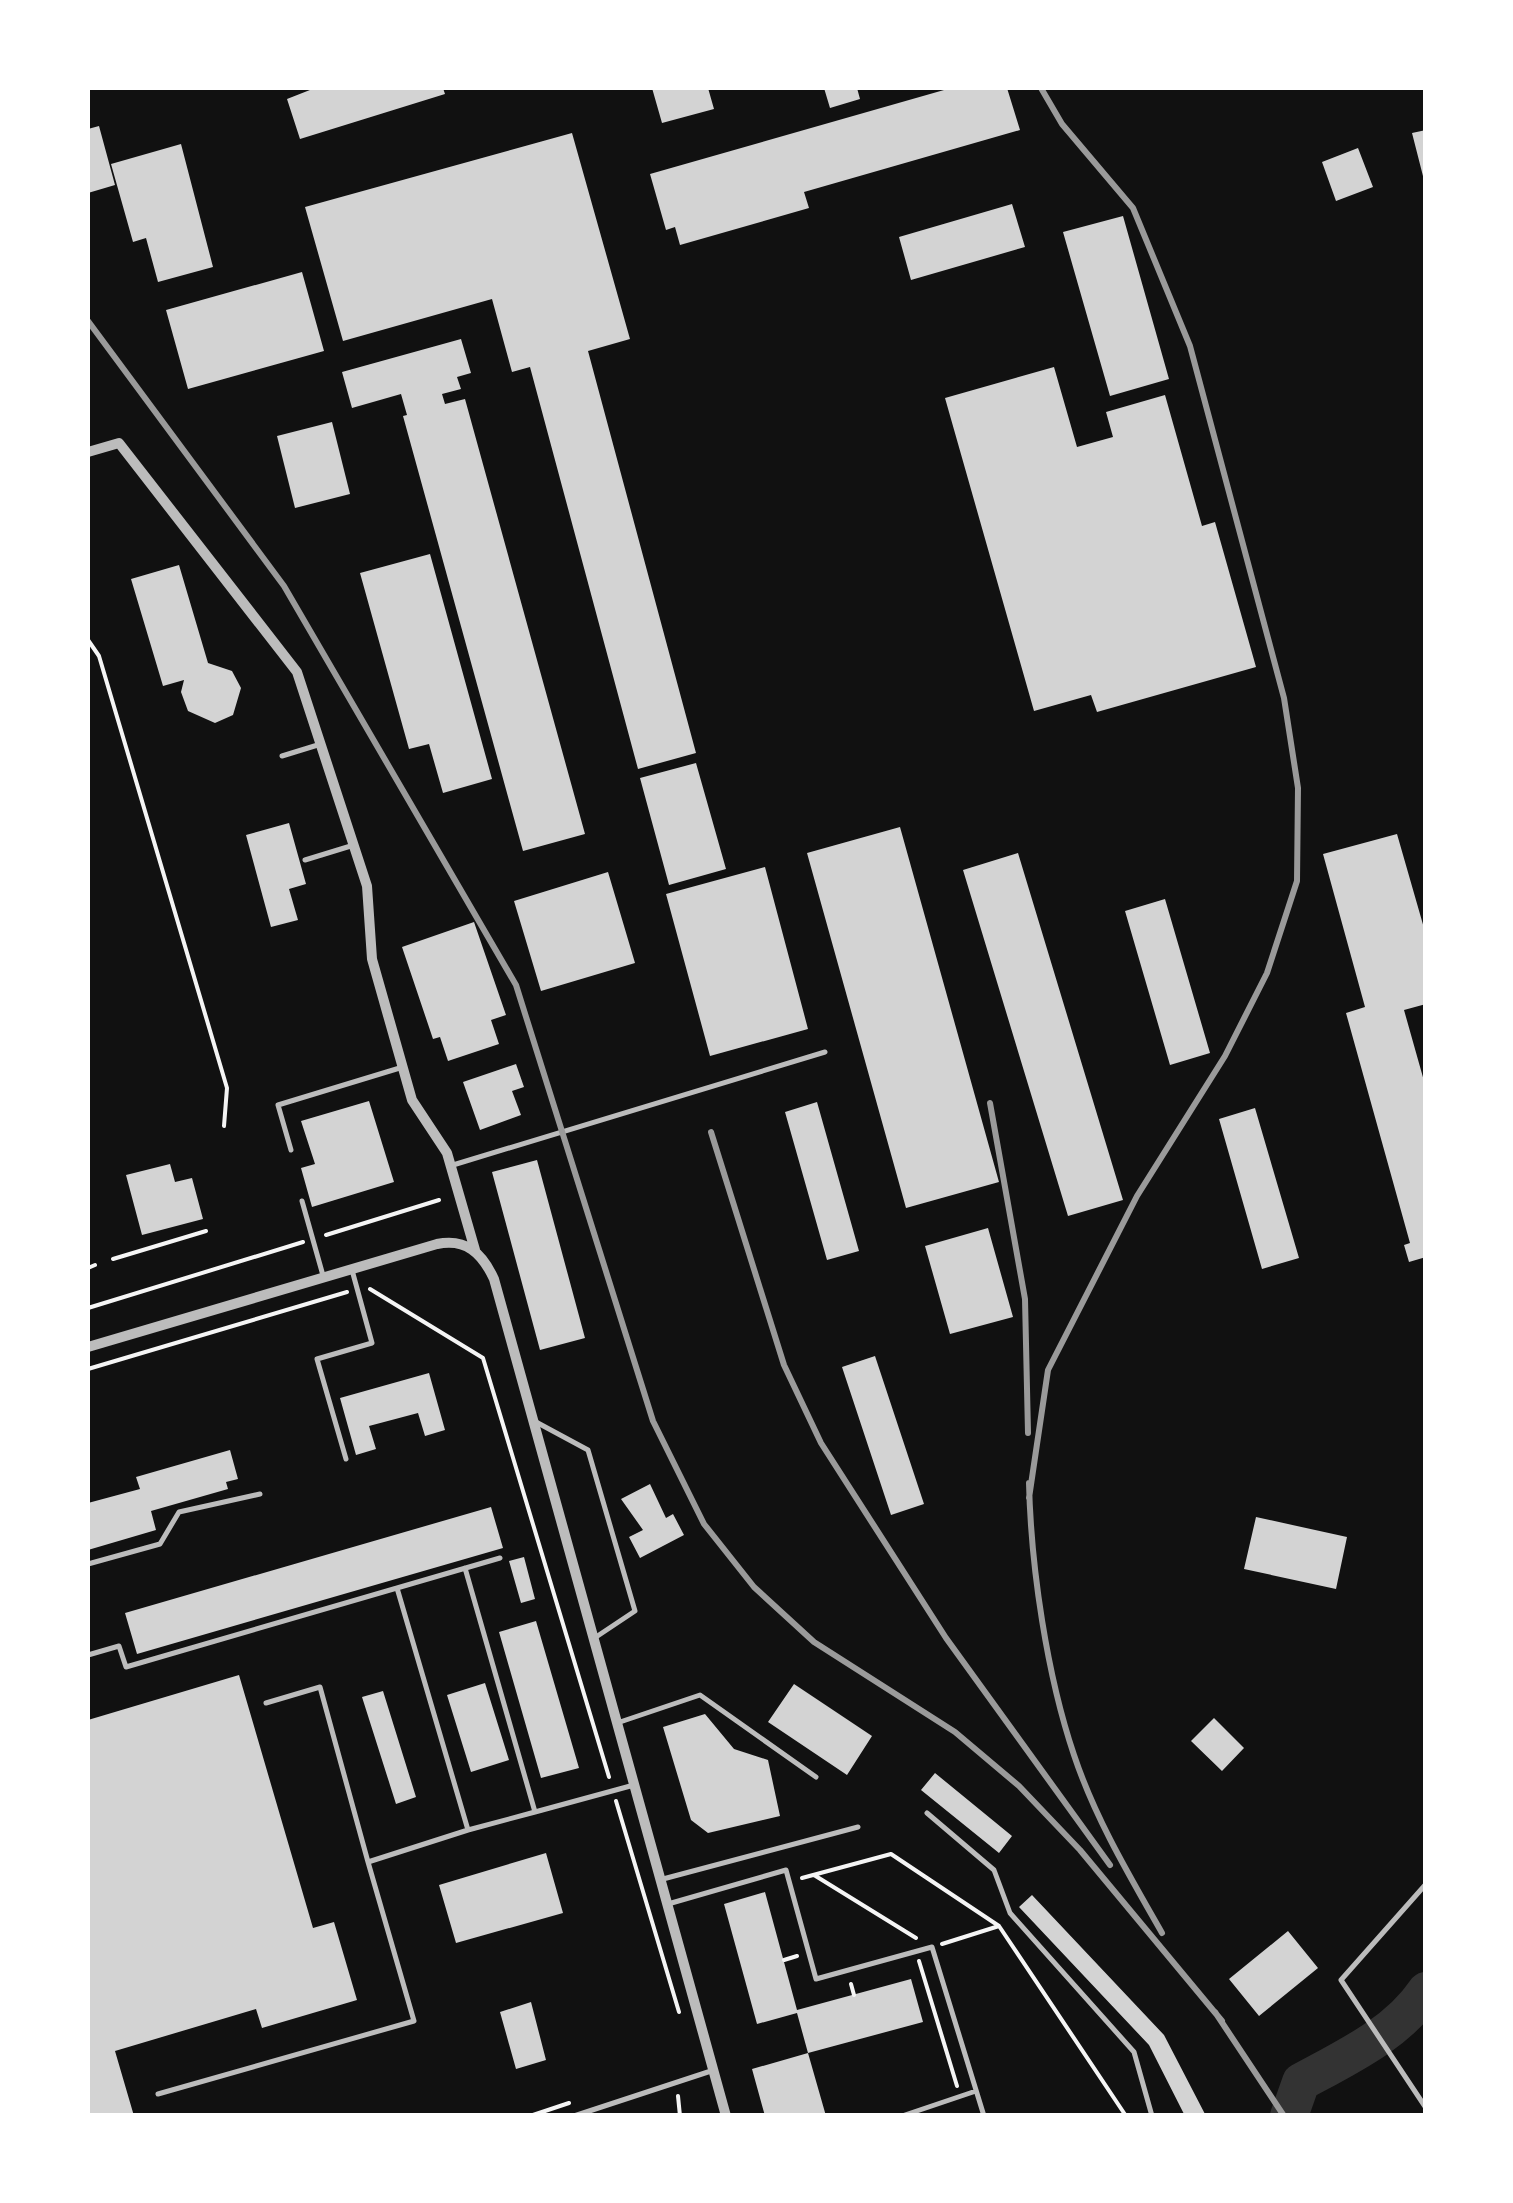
<svg xmlns="http://www.w3.org/2000/svg" width="1513" height="2203" viewBox="0 0 1513 2203" font-family="Barlow,sans-serif">
<rect width="100%" height="100%" fill="#111"/>
<g fill="none" stroke-linecap="round" stroke-linejoin="round">
<path stroke="#333" stroke-width="38" d="M1289,2116L1301,2082C1345,2058 1397,2034 1426,1991"/>
</g>
<path fill="#d3d3d3" d="M315,88H443L445,94L300,139L287,99Z
M652,88H708L714,109L662,123Z
M824,88H857L860,99L830,108Z
M951,88H1007L1020,130L804,192L809,208L680,245L675,227L666,230L650,174Z
M99,126L115,185L88,193V129Z
M1426,130V179L1424,180L1412,133Z
M572,133L630,339L588,351L696,753L638,769L530,367L512,372L492,299L343,341L305,207Z
M181,144L213,267L158,282L146,238L133,242L111,164Z
M1358,148L1373,187L1336,201L1322,162Z
M1012,204L1025,247L911,280L899,237Z
M1123,216L1169,379L1110,396L1063,232Z
M302,272L324,351L188,389L166,310Z
M461,339L471,373L457,377L461,389L442,394L445,404L465,399L585,834L523,851L403,416L407,415L401,394L352,408L342,372Z
M1054,367L1077,447L1113,437L1106,412L1165,395L1202,526L1215,522L1256,667L1097,712L1091,695L1034,711L945,398Z
M332,422L350,494L295,508L277,436Z
M430,554L492,779L443,793L429,744L409,749L360,573Z
M179,565L208,663L232,671L241,688L233,715L215,723L188,711L181,692L184,680L163,686L131,579Z
M696,763L726,869L669,885L640,778Z
M289,823L306,884L289,889L298,920L271,927L246,835Z
M900,827L999,1182L906,1208L807,853Z
M1397,834L1426,935V1004L1404,1010L1426,1088V1257L1409,1262L1404,1245L1410,1243L1346,1013L1365,1007L1323,854Z
M1018,853L1123,1200L1068,1216L963,870Z
M765,867L808,1029L710,1056L666,894Z
M608,872L635,963L541,991L514,901Z
M1165,899L1210,1053L1170,1065L1125,911Z
M474,922L506,1015L491,1020L499,1044L448,1061L440,1037L433,1039L402,947Z
M516,1064L524,1087L512,1091L521,1115L480,1130L463,1082Z
M369,1101L394,1182L312,1207L301,1168L315,1164L301,1121Z
M817,1102L859,1251L827,1260L785,1112Z
M1255,1108L1299,1258L1262,1269L1219,1119Z
M537,1160L585,1338L540,1350L492,1172Z
M170,1164L175,1182L192,1178L203,1219L142,1235L126,1175Z
M988,1228L1013,1317L950,1334L925,1246Z
M875,1356L924,1504L891,1515L842,1367Z
M429,1373L445,1430L425,1436L418,1413L369,1426L376,1449L356,1455L340,1398Z
M230,1450L238,1479L226,1482L228,1489L151,1511L156,1530L88,1550V1503L140,1489L136,1477Z
M650,1484L666,1518L673,1514L684,1535L640,1558L629,1537L643,1530L621,1499Z
M491,1507L503,1548L137,1654L125,1613Z
M1256,1517L1347,1537L1336,1589L1244,1569Z
M524,1557L535,1599L521,1603L509,1561Z
M536,1621L579,1768L541,1778L499,1632Z
M239,1675L313,1928L334,1922L357,2000L262,2028L256,2009L115,2051L134,2116H88V1720Z
M485,1683L509,1760L471,1772L447,1695Z
M794,1684L872,1736L847,1775L768,1722Z
M383,1691L416,1797L396,1804L362,1697Z
M705,1714L734,1749L768,1760L780,1816L708,1833L691,1820L663,1727Z
M1214,1718L1244,1748L1222,1771L1191,1741Z
M935,1773L1012,1836L999,1853L921,1790Z
M546,1853L563,1913L456,1943L439,1885Z
M765,1892L797,2010L911,1979L923,2022L808,2053L826,2116H765L752,2069L808,2053L797,2013L757,2024L724,1904Z
M1032,1895L1164,2035L1206,2116H1185L1149,2045L1019,1907Z
M1288,1931L1318,1968L1259,2016L1229,1979Z
M531,2002L546,2060L516,2069L500,2012Z"/>
<g fill="none" stroke-linecap="round" stroke-linejoin="round">
<path stroke="#f5f5f5" stroke-width="4" d="M88,640L99,656L227,1088L224,1126
M326,1235L439,1200
M113,1259L206,1231
M88,1268L95,1265
M370,1289L483,1358L609,1777
M88,1308L303,1242
M88,1369L347,1292
M616,1801L679,2012
M814,1875L916,1938
M802,1878L891,1854L999,1926L1126,2116
M942,1944L999,1926
M784,1960L797,1956
M919,1961L957,2086
M851,1984L854,1995
M678,2096L680,2116
M530,2116L569,2103"/>
<path stroke="#bcbcbc" stroke-width="5" d="M282,756L321,744
M305,860L354,845
M291,1150L278,1105L403,1067
M453,1165L825,1052
M302,1201L324,1279
M536,1422L588,1450L635,1611L596,1637
M346,1459L317,1359L372,1343L352,1270
M88,1564L160,1544L179,1512L260,1494
M465,1568L535,1812L634,1785
M397,1588L468,1830L535,1812
M88,1655L119,1646L126,1667L500,1558
M266,1703L320,1687L368,1862
M620,1722L700,1695L816,1777
M927,1813L994,1870L1010,1913L1134,2052L1152,2116
M663,1879L858,1827
M1426,1884L1341,1980L1426,2108
M668,1904L786,1870L816,1979L932,1947L984,2116
M158,2094L414,2021L368,1862L468,1830
M574,2116L711,2071
M902,2116L976,2091"/>
<path stroke="#bcbcbc" stroke-width="10" d="M88,452L119,443L297,672L367,886L372,959L412,1100L447,1153L475,1250
M88,1347L437,1244C466,1238 482,1253 494,1279L726,2116"/>
<path stroke="#9a9a9a" stroke-width="6" d="M88,321L284,586L516,985L653,1421L704,1524L754,1587L814,1642L955,1732L1019,1786L1080,1850L1222,2021
M990,1103L1025,1299L1028,1433
M711,1132L784,1365L821,1443L946,1638L1110,1865
M1029,1483C1031,1568 1047,1675 1074,1755C1095,1818 1129,1875 1162,1933
M1029,1498L1048,1370L1137,1196L1225,1056L1267,973L1297,881L1298,788L1284,698L1190,346L1133,208L1062,124L1041,88
M1215,2012L1284,2116"/>
</g>
<rect width="1513" height="2203" fill="none" stroke="#ffffff" stroke-width="180"/>
</svg>
